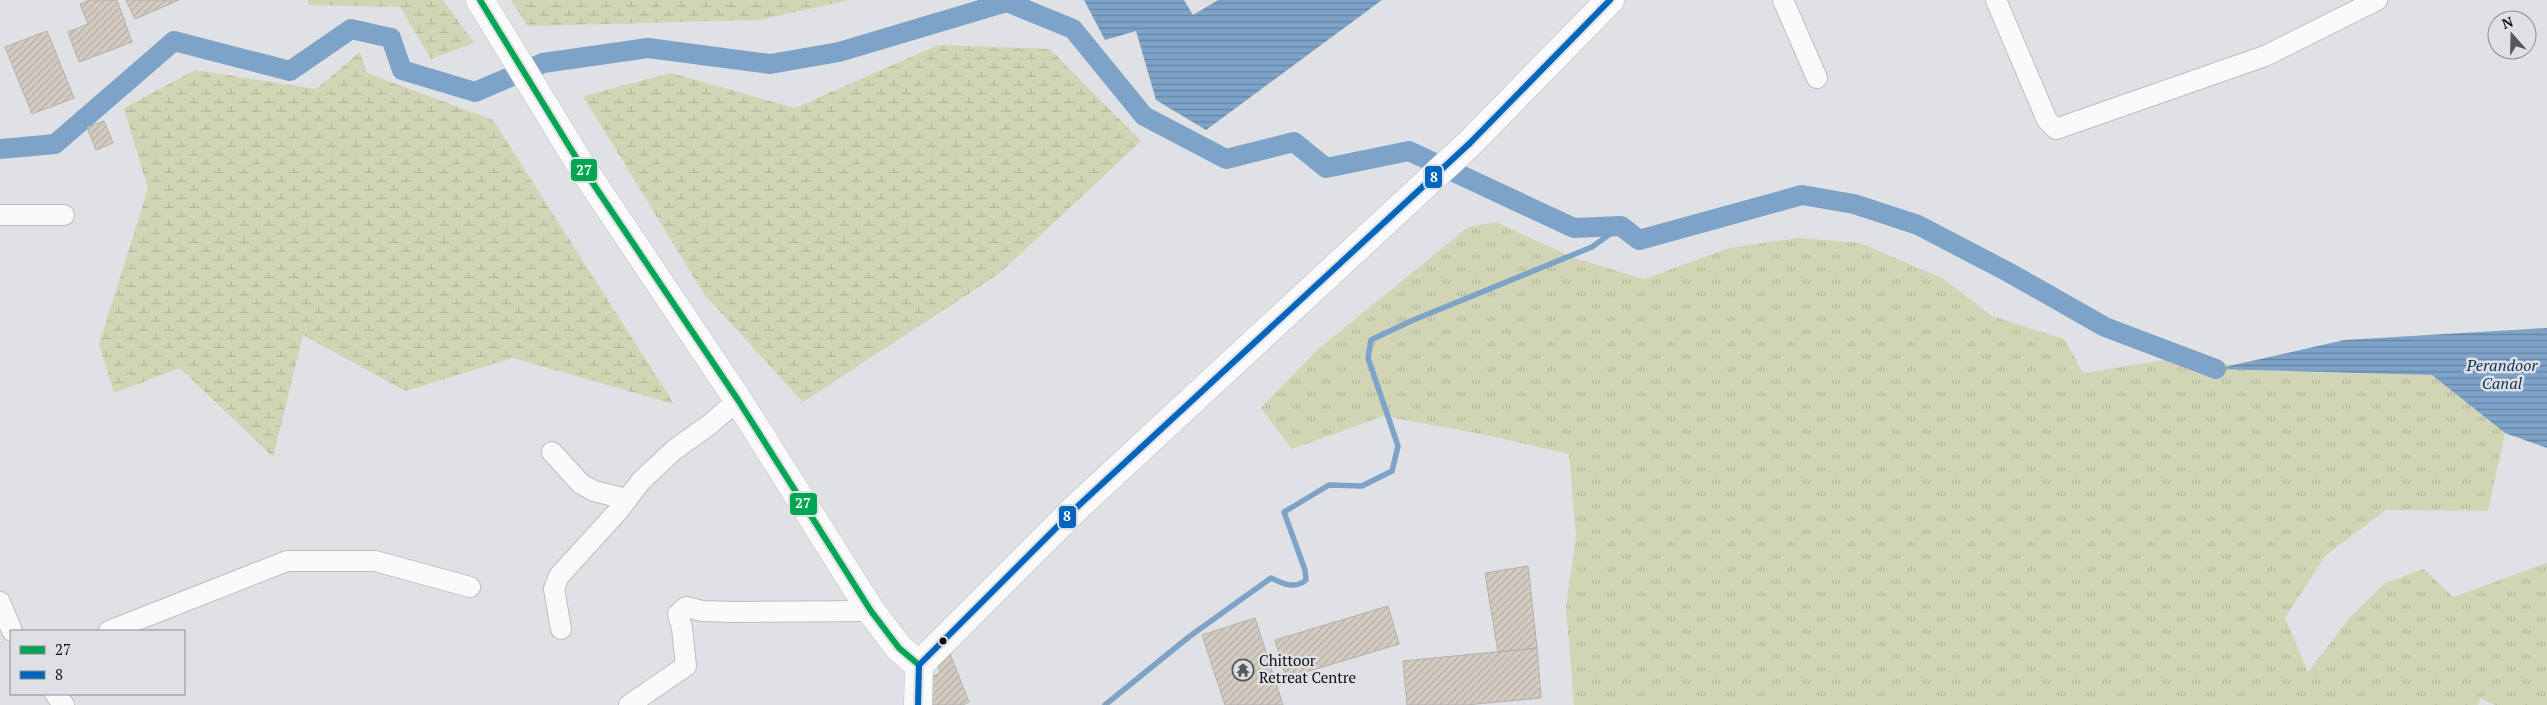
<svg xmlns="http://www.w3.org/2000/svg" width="2547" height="705" viewBox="0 0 2547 705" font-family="'PT Serif',serif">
<defs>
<pattern id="grass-tufts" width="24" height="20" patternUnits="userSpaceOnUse" patternTransform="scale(1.25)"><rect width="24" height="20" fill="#d2d5b5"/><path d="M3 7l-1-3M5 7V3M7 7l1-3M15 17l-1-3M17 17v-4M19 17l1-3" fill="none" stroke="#b3b69a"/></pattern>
<pattern id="wetland-marsh" width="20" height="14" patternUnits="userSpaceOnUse" patternTransform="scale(1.25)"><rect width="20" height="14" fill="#d2d5b5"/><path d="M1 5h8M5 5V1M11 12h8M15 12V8" fill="none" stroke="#b3b69a"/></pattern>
<pattern id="water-rules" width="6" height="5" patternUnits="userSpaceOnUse" patternTransform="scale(1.25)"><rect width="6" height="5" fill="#7ea3c9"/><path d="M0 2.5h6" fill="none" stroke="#6683a2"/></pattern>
<pattern id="building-hatch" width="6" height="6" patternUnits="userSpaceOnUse" patternTransform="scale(1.25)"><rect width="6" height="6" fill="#d5ccc1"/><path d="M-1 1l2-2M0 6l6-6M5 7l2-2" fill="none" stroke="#b6aea5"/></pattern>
</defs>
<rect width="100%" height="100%" fill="#e0e1e4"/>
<path fill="url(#grass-tufts)" d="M1496,222L1574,258L1644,279L1729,248L1798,238L1860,243L1944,279L1992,316L2064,339L2083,373L2183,357L2270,371L2432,375L2505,433L2488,511L2386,510L2325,556L2285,618L2308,672L2350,617L2385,583L2424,569L2453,597L2547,563V705H2495L2480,698L2478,705H1574L1566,607L1576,536L1569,454L1481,434L1384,416L1292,449L1261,408L1316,351L1468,227Z"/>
<path fill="url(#wetland-marsh)" d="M308,0H443L474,43L431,59L400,7L309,5Z
M511,0H850L760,20L528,26Z
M938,45L1050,49L1141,141L1000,273L803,402L704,294L583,96L671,73L795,108Z
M360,52L367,73L493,120L674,404L513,358L405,391L303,335L273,457L180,368L114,393L99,344L148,189L124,108L195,70L316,89Z"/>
<path fill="url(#water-rules)" d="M1084,0H1184L1193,15L1218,0H1382L1206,130L1156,100L1136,31L1105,40Z
M2547,328V448L2505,433L2432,375L2216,369L2344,340Z"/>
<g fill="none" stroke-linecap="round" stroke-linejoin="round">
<path stroke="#7ea3c9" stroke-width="5.5" d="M1105,705L1190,636L1271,578C1283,583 1294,590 1306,580L1305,570L1284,512L1329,485L1362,486L1392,471L1398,446L1368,358L1371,340L1411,321L1592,247L1621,226"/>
<path stroke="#7ea3c9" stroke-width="20" d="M0,149L55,144L174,41L290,71L351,29L391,38L402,70L475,92L543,63L648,48L770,64L839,52L1007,2L1073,29L1144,116L1226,159L1294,142L1326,168L1409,151L1574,228L1621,226L1639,240L1802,195L1854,204L1918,225L2008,272L2105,327L2216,369"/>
</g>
<path fill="url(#building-hatch)" stroke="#b0b0b0" d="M90,0H117L132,42L79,62L68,32L88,24L80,4Z
M126,0H179L135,19Z
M47,31L74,98L32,114L5,47Z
M104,121L113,143L96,150L87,127Z
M1528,566L1537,648L1498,652L1485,573Z
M1388,606L1399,644L1286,678L1275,640Z
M1255,618L1283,705H1225L1202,635Z
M1537,648L1541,698L1466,705H1407L1403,661Z
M950,654L969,702L963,705H928L927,679L940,673L938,664Z"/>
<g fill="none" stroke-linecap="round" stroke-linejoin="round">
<g stroke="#bdbec0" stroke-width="22">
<path id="street" d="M1783,0L1817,78
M1996,0L2047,120L2056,129L2265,56L2377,0
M0,215H64
M552,452L581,484L594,491L626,499
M0,602L12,631
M561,629L554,589L559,576L619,510L641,481L674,450L709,425L738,400
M109,631L287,561H375L470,587
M55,694L64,705
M629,705L686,666L682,628L678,614L686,607L702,611L735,612L871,611"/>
</g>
<g stroke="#bdbec0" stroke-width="29">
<path id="secondary" d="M480,0L580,164L738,400L871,611L899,648L919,665
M918,705L919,665L1077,507L1470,143L1610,0"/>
</g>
<use href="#street" stroke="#fafafb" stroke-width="20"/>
<use href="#secondary" stroke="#fafafb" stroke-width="28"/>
<g stroke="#dfe0e5" stroke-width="10">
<path id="bus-1" d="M480,0L580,164L738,400L871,611L899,648L919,665"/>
</g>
<g stroke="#dfe0e5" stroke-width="10">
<path id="bus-2" d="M918,705L919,665L1077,507L1470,143L1610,0"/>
</g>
<use href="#bus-1" stroke="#00a651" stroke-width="6"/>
<use href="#bus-2" stroke="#0065bd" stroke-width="6"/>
</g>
<defs>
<g id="temple-ring" transform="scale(1.125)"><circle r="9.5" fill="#dfe0e5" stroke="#57585a" stroke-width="1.5"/><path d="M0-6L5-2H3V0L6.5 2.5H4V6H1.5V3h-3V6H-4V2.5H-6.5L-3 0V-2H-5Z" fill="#57585a"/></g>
</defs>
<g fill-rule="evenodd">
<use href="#temple-ring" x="1243" y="670"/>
</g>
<circle fill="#0d0e0f" stroke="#dfe0e5" stroke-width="2" cx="943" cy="641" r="4.5"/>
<g text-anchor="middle" stroke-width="5" stroke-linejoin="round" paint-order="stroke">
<g font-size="15" fill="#0d0e0f" stroke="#dfe0e5" text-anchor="start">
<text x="1259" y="666">Chittoor<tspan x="1259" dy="17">Retreat Centre</tspan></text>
</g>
<g font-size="16" font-style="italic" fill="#0a3356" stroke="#dfe0e5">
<text x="2502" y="371">Perandoor<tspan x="2502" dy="18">Canal</tspan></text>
</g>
</g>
<g stroke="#dfe0e5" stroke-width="2">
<rect x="570" y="158" width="28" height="24" rx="5" fill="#00a651"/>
<rect x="1424" y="165" width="19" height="24" rx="5" fill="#0065bd"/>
<rect x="789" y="492" width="29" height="24" rx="5" fill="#00a651"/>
<rect x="1058" y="505" width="19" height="24" rx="5" fill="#0065bd"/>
</g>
<g font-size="14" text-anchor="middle" font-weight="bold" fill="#fff">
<text x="584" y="175">27</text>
<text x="1434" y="182">8</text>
<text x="803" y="508">27</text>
<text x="1067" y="521">8</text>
</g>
<rect x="10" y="630" width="175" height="65" fill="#dfe0e5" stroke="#8b8c8f"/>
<rect x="20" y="646" width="25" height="8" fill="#00a651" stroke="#8b8c8f"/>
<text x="55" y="655" font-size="15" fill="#0d0e0f">27</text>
<rect x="20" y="671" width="25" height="8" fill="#0065bd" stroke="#8b8c8f"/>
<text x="55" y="680" font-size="15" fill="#0d0e0f">8</text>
<g transform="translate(2512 35) rotate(340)"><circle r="24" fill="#dfe0e5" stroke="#8b8c8f"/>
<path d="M0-4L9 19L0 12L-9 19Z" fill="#57585a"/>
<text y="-8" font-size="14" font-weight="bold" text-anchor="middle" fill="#0d0e0f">N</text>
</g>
</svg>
